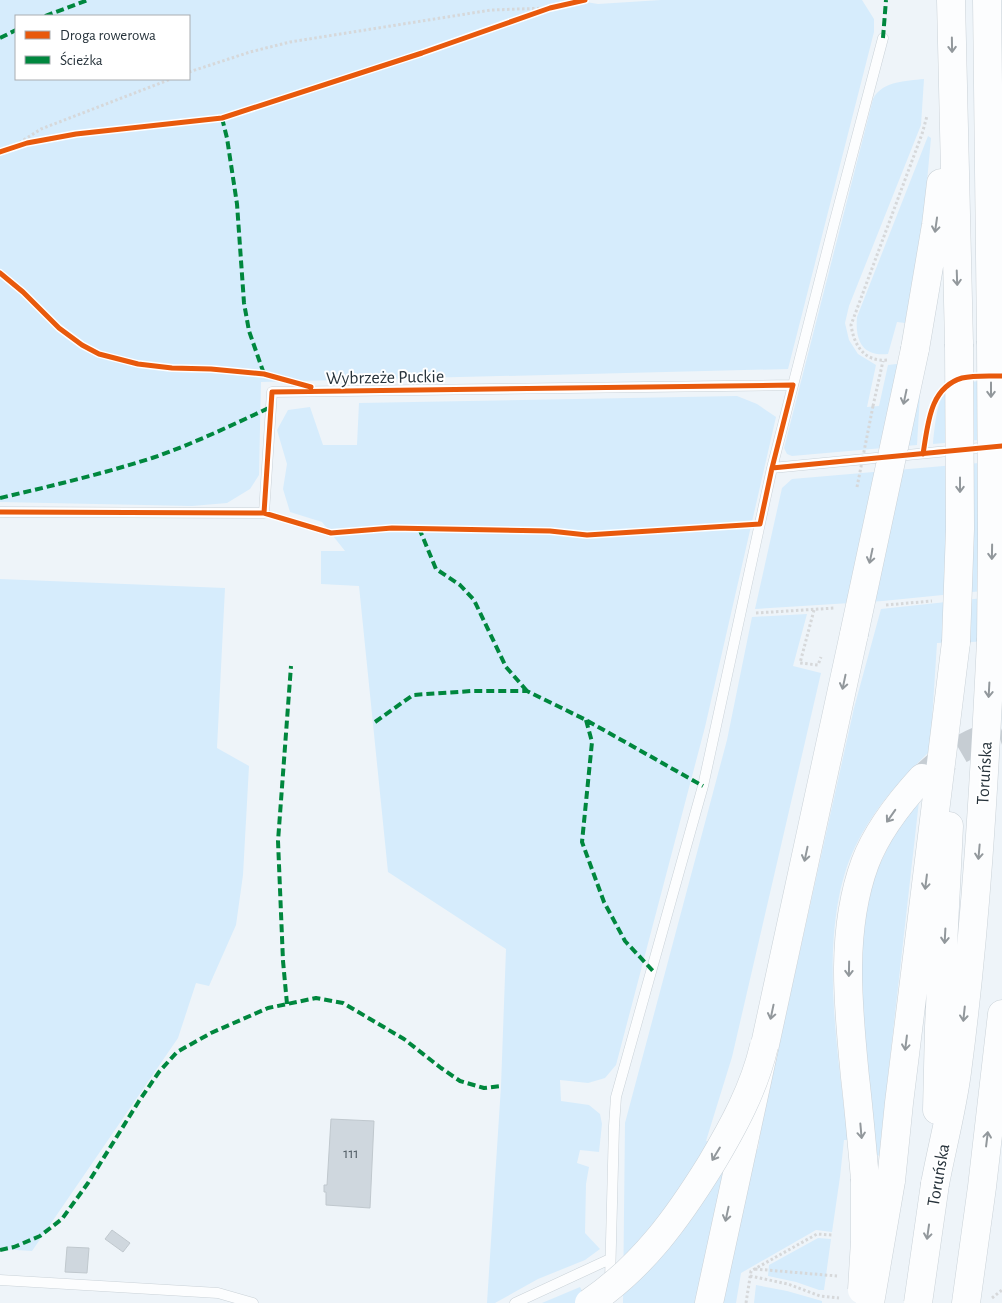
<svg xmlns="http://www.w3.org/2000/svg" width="1002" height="1303" viewBox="0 0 1002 1303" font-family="'Alegreya Sans',sans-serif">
<rect width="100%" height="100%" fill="#eef4f9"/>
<path fill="#d6ecfc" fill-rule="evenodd" d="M0,0H574L598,4L661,0H862L874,19V32L788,369L261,382L259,475L250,489L227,503L192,506L0,502ZM16,16H189V79H16Z
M924,79L921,125L849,306L845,323L849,340L858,354L876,365L867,407L879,406L888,365L922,361L917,445L792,456L787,454L784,448L873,99C882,81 906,81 924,79Z
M928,136L931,138L923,225L905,323L897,322L888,354C862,357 855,340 857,317Z
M1002,379V438L933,444C939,384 942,384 1002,379Z
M737,396L757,404L776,417L705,727L616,1065L605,1078L588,1083L560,1080L561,1101L589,1105L600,1114L602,1124L599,1152L580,1150L577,1163L589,1167L586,1184L585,1233L600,1249L585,1260L538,1279L495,1303H487L501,1086L506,949L388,872L359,586L321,584V551H345L322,522L290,512L283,489L287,464L277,430L288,410L310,407L323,445H357L359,403Z
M1002,461V589L883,601L755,609L782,488L792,479Z
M0,579L225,588L217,748L249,766L243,875L236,925L209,986L196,983L178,1038L32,1251L0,1249Z
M1002,596V641L937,643L930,751C899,781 874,808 855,847C816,929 838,1052 848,1140H844L840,1177L832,1232L816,1230L741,1273L736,1303H623L625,1123L727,740L752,617L807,614L793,666L821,673L732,1057L706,1141L758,1149L763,1117L854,708L881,609Z
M919,801L879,1156L876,1154L859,975L864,914L876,872L896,831Z
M818,1238L831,1239L824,1290H819L796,1282L768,1276L769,1265Z
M756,1285L787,1291L822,1301V1303H754Z
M580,1287L588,1303H542Z"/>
<path fill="#cfd7de" stroke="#c0c8ce" d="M331,1119L374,1121L370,1208L326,1205V1192H324V1185H327Z
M112,1230L130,1243L123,1252L105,1239Z
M67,1247L89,1248L87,1273L65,1272Z"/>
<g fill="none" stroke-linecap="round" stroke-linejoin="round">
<path stroke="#c6cdd3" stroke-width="28" stroke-dasharray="28 14" stroke-linecap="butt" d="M926,775C948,754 973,741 1002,731"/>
<g stroke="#cad2d8" stroke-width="11">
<path id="lane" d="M772,468L990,447
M0,512L264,513L272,392L793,385
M0,1280L218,1293L253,1303
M610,1281L614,1126L616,1097L703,786L772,468L834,224L883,38
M515,1303L610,1259"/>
</g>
<g stroke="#cad2d8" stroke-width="29">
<path id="primary" d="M865,1179C862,1145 859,1111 855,1077C848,1006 840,931 865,863C877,831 899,803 922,778"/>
</g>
<g stroke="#cad2d8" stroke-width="29">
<path id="highway" d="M951,0L959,344
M987,0L991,341
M915,349L936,225L941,183
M937,1110L939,1027L949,826
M891,1181L899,1103L956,642
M935,1184C942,1147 952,1110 957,1072C976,929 984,785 991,641
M709,1303L854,634
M966,1303L982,1187L1002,1014"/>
</g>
<path stroke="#d6d8da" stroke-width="3" stroke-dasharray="2.5 2.5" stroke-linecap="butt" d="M189,72L250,52L290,42L491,10L550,8
M11,148L41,129L171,79
M887,360C864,362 854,345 851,325L922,134L927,116
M873,406L883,361
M886,605L932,601
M814,610L800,663L818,665L821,657
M756,613L835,608
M755,1269L837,1276
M750,1276L788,1284L820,1296L839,1298
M992,1298L1002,1290
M746,1303L751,1271L817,1234L832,1235"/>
<use href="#lane" stroke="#fcfdfe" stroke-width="10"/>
<use href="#primary" stroke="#fcfdfe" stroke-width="28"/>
<use href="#highway" stroke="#fcfdfe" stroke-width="28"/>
<g stroke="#cad2d8" stroke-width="29" stroke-linecap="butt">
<path id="primary-bridge" d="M862,1290L865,1241V1179"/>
</g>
<g stroke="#cad2d8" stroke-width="29" stroke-linecap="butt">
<path id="highway-bridge" d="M991,341L992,537L991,641
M854,634L915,349
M956,642L960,529L959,344
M589,1303C643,1266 677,1219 711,1164C733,1127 754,1089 764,1046
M870,1303L891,1181
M918,1303L935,1184"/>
</g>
<path stroke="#d6d8da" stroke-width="3" stroke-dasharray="2.5 2.5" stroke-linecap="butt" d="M857,487L873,406"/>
<use href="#primary-bridge" stroke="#fcfdfe" stroke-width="28"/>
<use href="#highway-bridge" stroke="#fcfdfe" stroke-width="28"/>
<path stroke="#00873e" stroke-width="4" stroke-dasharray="8 4" stroke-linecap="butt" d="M45,16L88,0
M0,38L16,30
M883,38L886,0
M222,118L227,138L237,204L244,303L249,331L264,374
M0,498C51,486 102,474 152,458C193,444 232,425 271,407
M419,528L436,569L460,585L474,600L506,667L527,691
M586,720L592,742L582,842L604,902L625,941L653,971
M375,722L413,695L472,691H527L586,720L703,786
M287,1004L283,961L278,841L291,666
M0,1250L14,1247L40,1236L62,1219L88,1183L139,1101L159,1072L177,1052L211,1033L268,1008L316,998L343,1003L404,1039L441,1068L460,1081L484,1088L501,1086"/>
<g stroke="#fff" stroke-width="8">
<path id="cycleway" d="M0,152L27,143L76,134L222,118L422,53L550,8L585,0
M0,273L23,292L59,328L82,345L99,354L138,364L172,368L211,369L264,374L311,387
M923,454C928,425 929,388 962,378C974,375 990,376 1002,376
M772,468L1002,446
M0,512L264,513L331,533L392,528L550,531L587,535L760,524L772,468L793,385L272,392L264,513"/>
</g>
<use href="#cycleway" stroke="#e8590c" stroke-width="5"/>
</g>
<defs><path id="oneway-shaft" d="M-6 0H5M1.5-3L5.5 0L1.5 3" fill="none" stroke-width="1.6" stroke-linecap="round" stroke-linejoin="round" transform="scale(1.25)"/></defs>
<g stroke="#92989c">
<use href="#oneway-shaft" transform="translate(952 45) rotate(89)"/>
<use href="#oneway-shaft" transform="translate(936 225) rotate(98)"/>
<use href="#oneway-shaft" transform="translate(957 278) rotate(88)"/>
<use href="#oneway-shaft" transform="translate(991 390) rotate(90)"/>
<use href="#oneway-shaft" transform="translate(905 397) rotate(102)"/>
<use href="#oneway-shaft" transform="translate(960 485) rotate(90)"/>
<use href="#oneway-shaft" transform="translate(992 552) rotate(91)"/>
<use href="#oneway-shaft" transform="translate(871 556) rotate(102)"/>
<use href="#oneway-shaft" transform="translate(844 682) rotate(102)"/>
<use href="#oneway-shaft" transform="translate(989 690) rotate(93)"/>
<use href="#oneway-shaft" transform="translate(891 816) rotate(125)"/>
<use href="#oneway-shaft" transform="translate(979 852) rotate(95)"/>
<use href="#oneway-shaft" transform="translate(806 854) rotate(102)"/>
<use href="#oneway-shaft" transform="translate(926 882) rotate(97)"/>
<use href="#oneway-shaft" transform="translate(945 936) rotate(93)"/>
<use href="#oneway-shaft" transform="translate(849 969) rotate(91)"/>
<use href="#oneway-shaft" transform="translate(772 1012) rotate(102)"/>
<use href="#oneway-shaft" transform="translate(964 1014) rotate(96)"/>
<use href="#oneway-shaft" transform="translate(906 1043) rotate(97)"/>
<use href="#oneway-shaft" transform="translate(861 1131) rotate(85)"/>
<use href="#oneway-shaft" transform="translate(987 1139) rotate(-83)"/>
<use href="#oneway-shaft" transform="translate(716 1154) rotate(121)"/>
<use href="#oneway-shaft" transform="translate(727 1214) rotate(102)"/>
<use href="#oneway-shaft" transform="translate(928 1232) rotate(98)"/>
</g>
<g text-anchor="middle" stroke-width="4" stroke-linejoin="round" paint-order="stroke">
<g font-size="15" fill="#515c64">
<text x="351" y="1158">111</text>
</g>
<g font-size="18" fill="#27333b" stroke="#fff">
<text transform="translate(385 377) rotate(-1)" y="6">Wybrzeże Puckie</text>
<text transform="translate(984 773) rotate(-87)" y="6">Toruńska</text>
<text transform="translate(938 1175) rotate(-80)" y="6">Toruńska</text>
</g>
</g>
<rect x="15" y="15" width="175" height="65" fill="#ffffff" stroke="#a9adb1"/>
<rect x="25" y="31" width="25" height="8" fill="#e8590c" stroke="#a9adb1"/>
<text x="60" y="40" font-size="15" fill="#27333b">Droga rowerowa</text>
<rect x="25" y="56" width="25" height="8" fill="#00873e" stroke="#a9adb1"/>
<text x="60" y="65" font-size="15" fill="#27333b">Ścieżka</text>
</svg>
